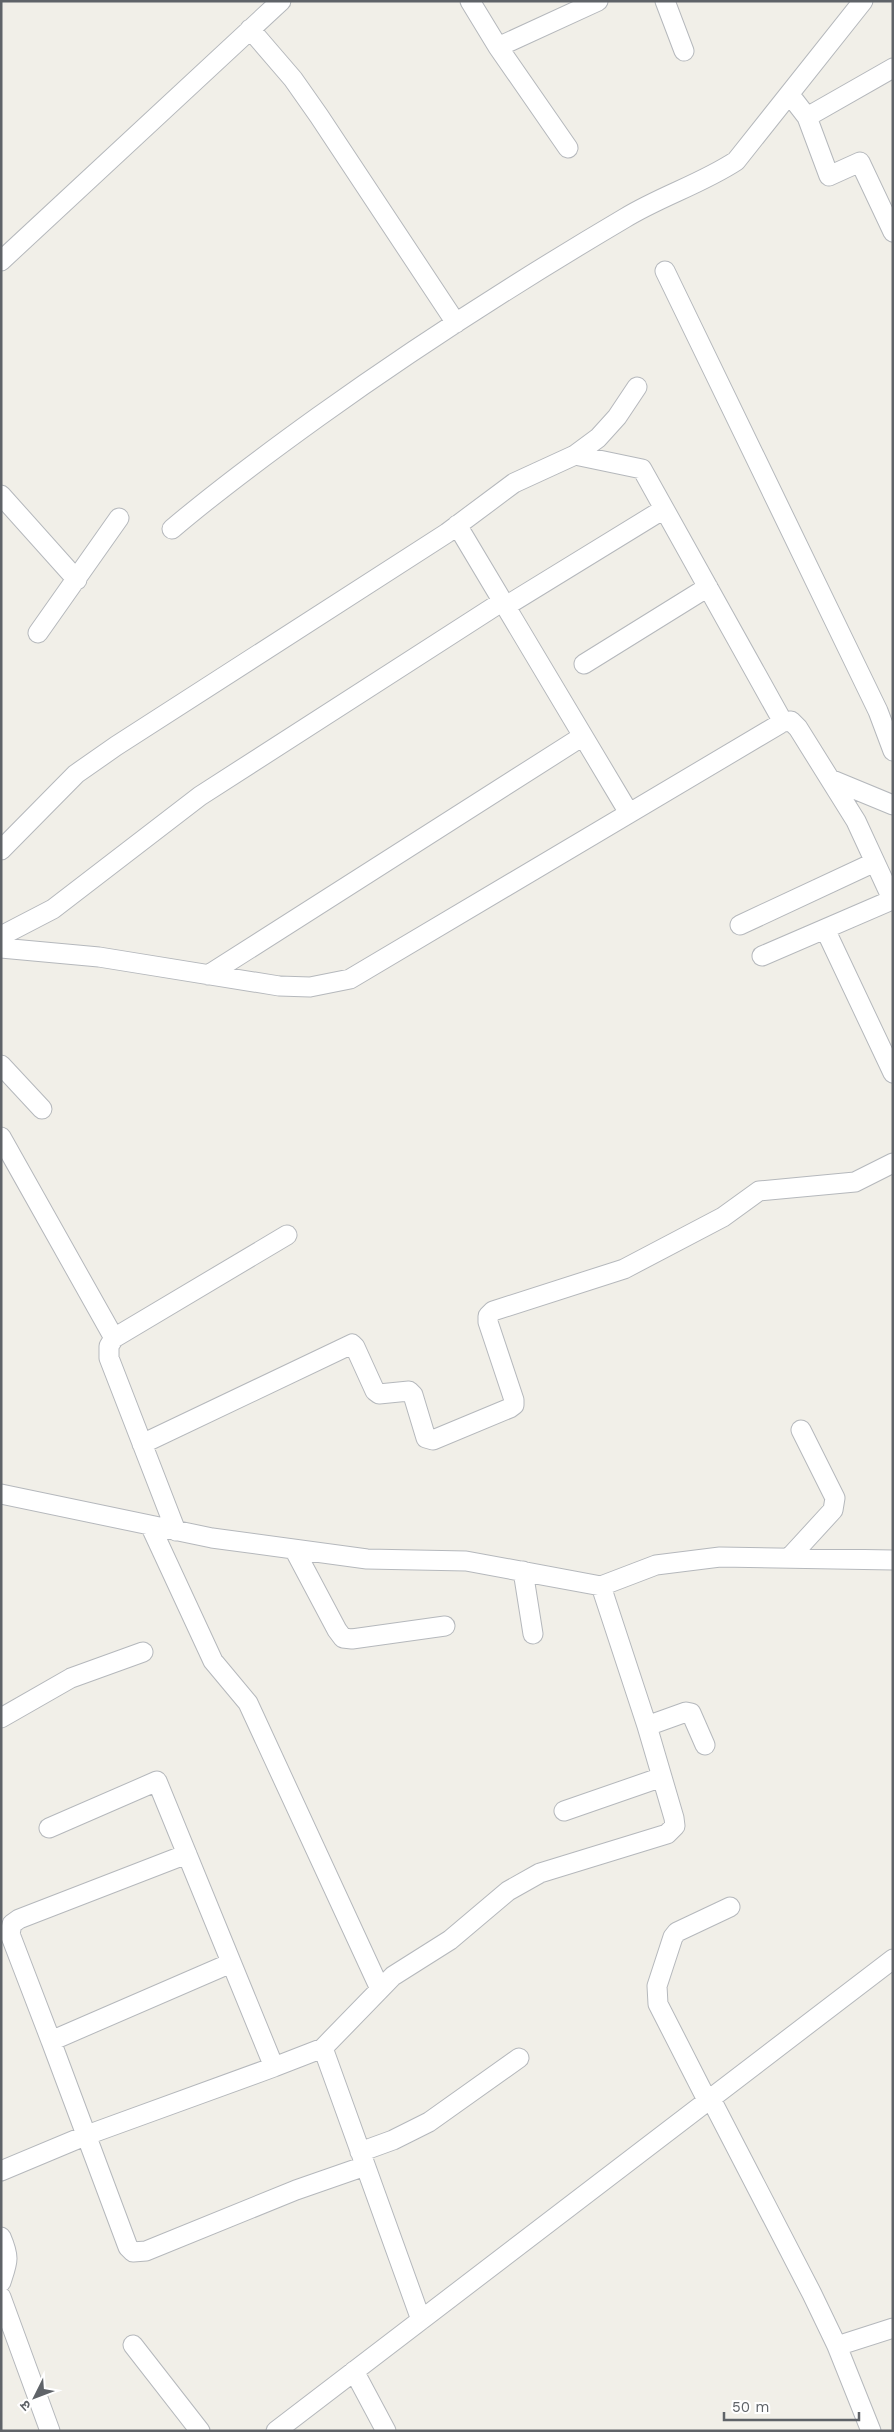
<svg xmlns="http://www.w3.org/2000/svg" width="894" height="2432" viewBox="0 0 894 2432" font-family="'Work Sans','Noto Sans Devanagari',sans-serif">
<rect width="100%" height="100%" fill="#f1efe8"/>
<g fill="none" stroke-linecap="round" stroke-linejoin="round">
<g stroke="#b5b8bc" stroke-width="21">
<path id="minor" d="M470,1L498,47L598,1
M665,1L684,51
M250,29L293,79L319,116L456,323
M498,47L568,148
M790,95L807,117L829,176L860,162L893,232
M807,117L893,68
M1,261L281,1
M665,271L878,711L893,751
M575,455L642,469L783,722
M1,495L77,580
M457,525L629,813
M172,529C219,489 268,453 318,417C417,346 520,280 625,218C661,196 701,184 736,161L863,1
M506,606L664,509
M38,633L119,518
M584,664L708,587
M830,779L893,805
M1,850L76,774L116,746L447,533L514,483L575,455L598,438L617,417L637,387
M740,925L875,862
M825,929L893,1073
M1,936L53,909L200,796L503,601
M1,948L99,957L279,986L310,987L350,979L783,722L791,721L798,728L856,821L893,901
M762,956L892,900
M208,975L583,736
M1,1065L42,1109
M1,1137L114,1338
M142,1444L352,1344L355,1347L375,1391L379,1394L409,1391L413,1395L426,1438L433,1440L510,1408L514,1405V1400L488,1322V1316L493,1311L624,1269L723,1217L759,1191L855,1182L893,1163
M1,1494L212,1538L367,1559L466,1561L601,1586L656,1565L720,1557L893,1560
M150,1525L213,1661L248,1703L380,1989
M176,1531L109,1358V1346L114,1338L287,1235
M294,1549L337,1630L343,1638L352,1639L445,1626
M789,1558L833,1510L835,1498L801,1430
M523,1571L533,1634
M1,1718L71,1678L143,1652
M647,1726L686,1712L691,1713L705,1745
M564,1811L662,1777
M49,1828L157,1781L274,2067L323,2048L421,2320
M231,1963L51,2041L128,2247L133,2252L146,2251L296,2190L365,2166
M51,2041L10,1934L12,1924L19,1919L187,1854
M323,2048L393,1976L450,1940L508,1891L540,1873L667,1834L675,1826L674,1818L647,1726L601,1586
M711,2099L812,2294L837,2346L871,2431
M708,2102L658,2004L657,1986L673,1937L677,1932L730,1907
M360,2152L393,2140L429,2122L519,2058
M1,2171L87,2135L274,2067
M1,2237C10,2258 8,2261 1,2282
M1,2297L50,2431
M133,2345L200,2431
M837,2346L893,2328
M354,2371L386,2431
M276,2431L893,1959"/>
</g>
<use href="#minor" stroke="#fff" stroke-width="19"/>
</g>
<rect width="894" height="2432" fill="none" stroke="#5f6368" stroke-width="5"/>
<g transform="translate(35 2397) rotate(228)" stroke="#ffffff" stroke-width="4" paint-order="stroke">
<path d="M0-4L9 19L0 12L-9 19Z" fill="#5f6368"/>
<text y="-8" font-size="14" font-weight="bold" text-anchor="middle" fill="#5f6368">उ</text>
</g>
<path d="M724 2412v8h135v-8" fill="none" stroke="#5f6368" stroke-width="2.5"/>
<text x="732" y="2412" font-size="15" fill="#5f6368" stroke="#ffffff" stroke-width="4" paint-order="stroke">50 m</text>
</svg>
